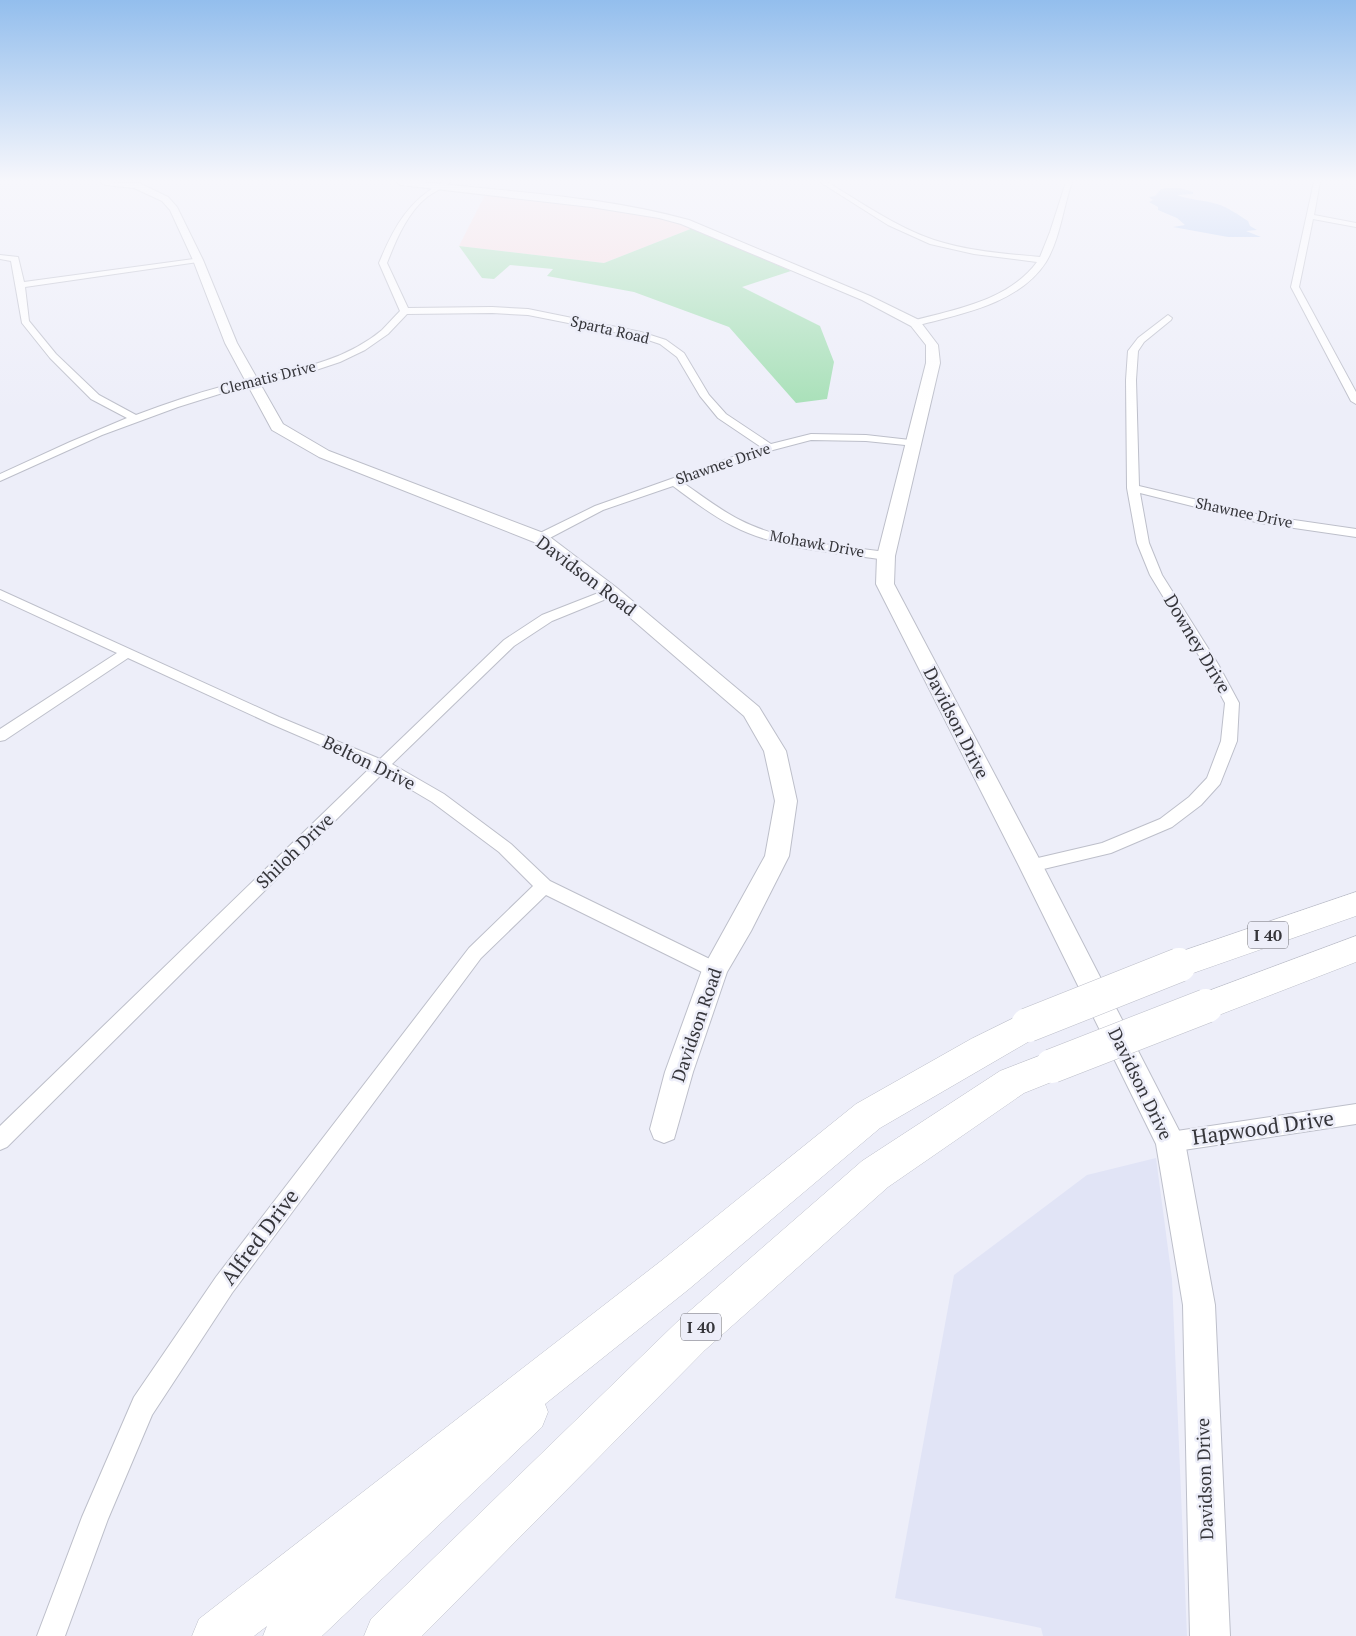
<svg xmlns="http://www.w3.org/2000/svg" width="1356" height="1636" viewBox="0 0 1356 1636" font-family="'PT Serif',serif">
<rect width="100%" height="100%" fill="#edeef9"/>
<path fill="#e1e4f6" d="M1156,1158L1172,1279L1187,1636H1043L1041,1628L895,1598L954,1275L1087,1175Z"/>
<path fill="#f9dddf" d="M486,193L605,207L664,217L693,228L604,263L459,246Z"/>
<path fill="#a7e0b7" d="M693,228L791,271L742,287L820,326L834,362L827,399L796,403L729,327L634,292L547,276L553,269L510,265L494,279L482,278L459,246L604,263Z"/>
<path fill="#b5cdf4" d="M1165,188H1180L1193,192V194L1177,195C1190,200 1204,200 1217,204C1229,208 1237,214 1248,221L1250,226L1257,230L1246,231L1261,237H1228L1173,227L1185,225L1177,218L1158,210V207L1149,202L1153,200L1149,197L1155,196L1161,189Z"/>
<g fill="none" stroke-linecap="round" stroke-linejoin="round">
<g stroke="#bdbfca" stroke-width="2">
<path id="street" d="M443,182H450C444,188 435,191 427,197C407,213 396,240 387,263L408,308L492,307L528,309L641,332L666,340L684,353L709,395L726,414L771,444L811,434L866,435L919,441L920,443L919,445L915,446L866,441L811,440L773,450L682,482C701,495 720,510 740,520C785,543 837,545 886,552L890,553L892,556L890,559L886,560C835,552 780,550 733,526C711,515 692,500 673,486L603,510L544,541H536L534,538L536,535L595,506L761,447L718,418L700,396L677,357L660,344L639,337L528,315L492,313L407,314L388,334L365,350L340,362L313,371L229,391L178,407L102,435L0,481V474L70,442L127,418L91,399L50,358L22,323L11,261L0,259V255L18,257L24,282L201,258L202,260L198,262L25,287L29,321L56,354L99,395L136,415C165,404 194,394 224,386C277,372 338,367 382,330C388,324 394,317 400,311L379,263C394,227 408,201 443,182Z
M820,182H827C862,203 896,227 934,240C968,251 1005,254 1040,257L1050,232L1066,182H1072C1063,208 1060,239 1046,262C1019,304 960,314 915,326L911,323L912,321C956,309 1008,301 1037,262L974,254L930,244L888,225Z
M1314,182H1320L1314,215L1356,223V227L1313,219L1299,287L1356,392V404L1351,401L1291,287Z
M1168,315L1172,318L1171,320L1144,342L1138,351L1136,380L1139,486L1260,515L1356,529V537L1260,523L1140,493L1149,543L1162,575L1218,664L1239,703L1237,741L1220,784L1201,805L1172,827L1111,853L1031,872L1025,871L1023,866L1025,861L1102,843L1160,819L1189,797L1207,778L1221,741L1225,703L1204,664L1150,575L1137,543L1127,488L1126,380L1128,351L1138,338Z
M611,588L616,589L617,592L616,595L552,621L514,646L392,764L444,794L511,844L550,881L722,965L724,970L722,975L715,978L708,975L546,895L481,958L232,1293L152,1415L108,1519L65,1636H37L82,1517L134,1397L216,1277L469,948L533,886L499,852L432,802L383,773L7,1147L0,1150V1126L371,767L269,723L128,658L5,740L0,741V729L117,653L0,599V590L279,717L380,759L504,640L542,615Z
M1356,1104V1124L1170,1152L1163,1149L1159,1142L1163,1135L1170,1132Z"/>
</g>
<g stroke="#bdbfca" stroke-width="2">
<path id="secondary" d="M100,182L139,183L168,197L177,207L203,260L237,343L283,424L329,451L546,534L617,588L759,707L786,751L797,801L789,856L751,931L727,972L693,1072L674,1139L664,1143L654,1139L650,1129L665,1072L702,970L765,856L775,801L764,751L744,716L605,596L534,542L319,457L272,430L225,343L193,260L170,210L162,201L134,188L105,185Z
M396,182H422C510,192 603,196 689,220L870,296L919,320L938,345L940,363L895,556L894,584L1043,866L1185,1142L1215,1305L1230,1636H1190L1183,1305L1156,1144L1019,866L876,584L877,556L926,363V345L911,326L862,300L681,224L659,218L591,207L401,185Z"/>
</g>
<g stroke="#bdbfca" stroke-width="1">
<path id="highway" d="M1356,892V916L1179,978L1168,974L1163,965L1168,956Z
M1356,936V962L1206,1020L1195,1016L1190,1006L1195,996Z
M1028,1011L1040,1015L1044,1025L1040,1035L880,1128L689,1289L545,1404L548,1412L542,1427L322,1636H263L267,1626L254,1636H192L199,1619L661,1261L856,1104L971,1039Z
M1052,1051L1064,1055L1069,1066L1064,1077L1024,1093L888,1187L705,1350L422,1636H364L371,1619L677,1322L862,1161L1000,1071Z"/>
</g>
<use href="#street" fill="#fff" fill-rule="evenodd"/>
<use href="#secondary" fill="#fff" fill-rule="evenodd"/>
<use href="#highway" fill="#fff" fill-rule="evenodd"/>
<g stroke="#bdbfca" stroke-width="35" stroke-linecap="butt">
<path id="highway-bridge" d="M1028,1025L1179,965
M1052,1066L1206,1006"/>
</g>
<use href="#highway-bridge" stroke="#fff" stroke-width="34"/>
</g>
<linearGradient id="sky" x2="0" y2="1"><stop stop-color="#93beed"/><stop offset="0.44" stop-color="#f7f7fc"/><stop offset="1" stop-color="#f7f7fc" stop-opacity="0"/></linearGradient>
<rect width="1356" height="411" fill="url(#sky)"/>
<g text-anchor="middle" stroke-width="5" stroke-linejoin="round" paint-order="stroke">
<g font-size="15" fill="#35353a" stroke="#edeef9">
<text transform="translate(610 330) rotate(13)" y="5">Sparta Road</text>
<text transform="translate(268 378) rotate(-14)" y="5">Clematis Drive</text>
<text transform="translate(723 464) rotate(-19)" y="5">Shawnee Drive</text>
<text transform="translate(1244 513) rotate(12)" y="5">Shawnee Drive</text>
<text transform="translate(817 544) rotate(10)" y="5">Mohawk Drive</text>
</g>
<g fill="#edeef9" stroke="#6c6c73" stroke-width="1">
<rect x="1248" y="921.5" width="40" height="27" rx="4"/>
<rect x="681" y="1313.5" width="40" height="27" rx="4"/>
</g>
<g font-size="16" font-weight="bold" fill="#35353a">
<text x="1268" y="941">I 40</text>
<text x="701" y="1333">I 40</text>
</g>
<g font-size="18" fill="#35353a" stroke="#edeef9">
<text transform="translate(586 576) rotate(37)" y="6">Davidson Road</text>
<text transform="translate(1197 644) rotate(59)" y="6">Downey Drive</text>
<text transform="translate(956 723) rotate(63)" y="6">Davidson Drive</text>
<text transform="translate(369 763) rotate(26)" y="6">Belton Drive</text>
<text transform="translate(295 851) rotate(-44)" y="6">Shiloh Drive</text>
<text transform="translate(697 1025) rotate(-71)" y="6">Davidson Road</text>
<text transform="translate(1140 1084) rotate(64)" y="6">Davidson Drive</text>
<text transform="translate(1205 1479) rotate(-92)" y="6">Davidson Drive</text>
</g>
<g font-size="21" fill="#35353a" stroke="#edeef9">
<text transform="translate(1263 1128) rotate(-8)" y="7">Hapwood Drive</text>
<text transform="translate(260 1237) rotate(-53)" y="7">Alfred Drive</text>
</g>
</g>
</svg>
